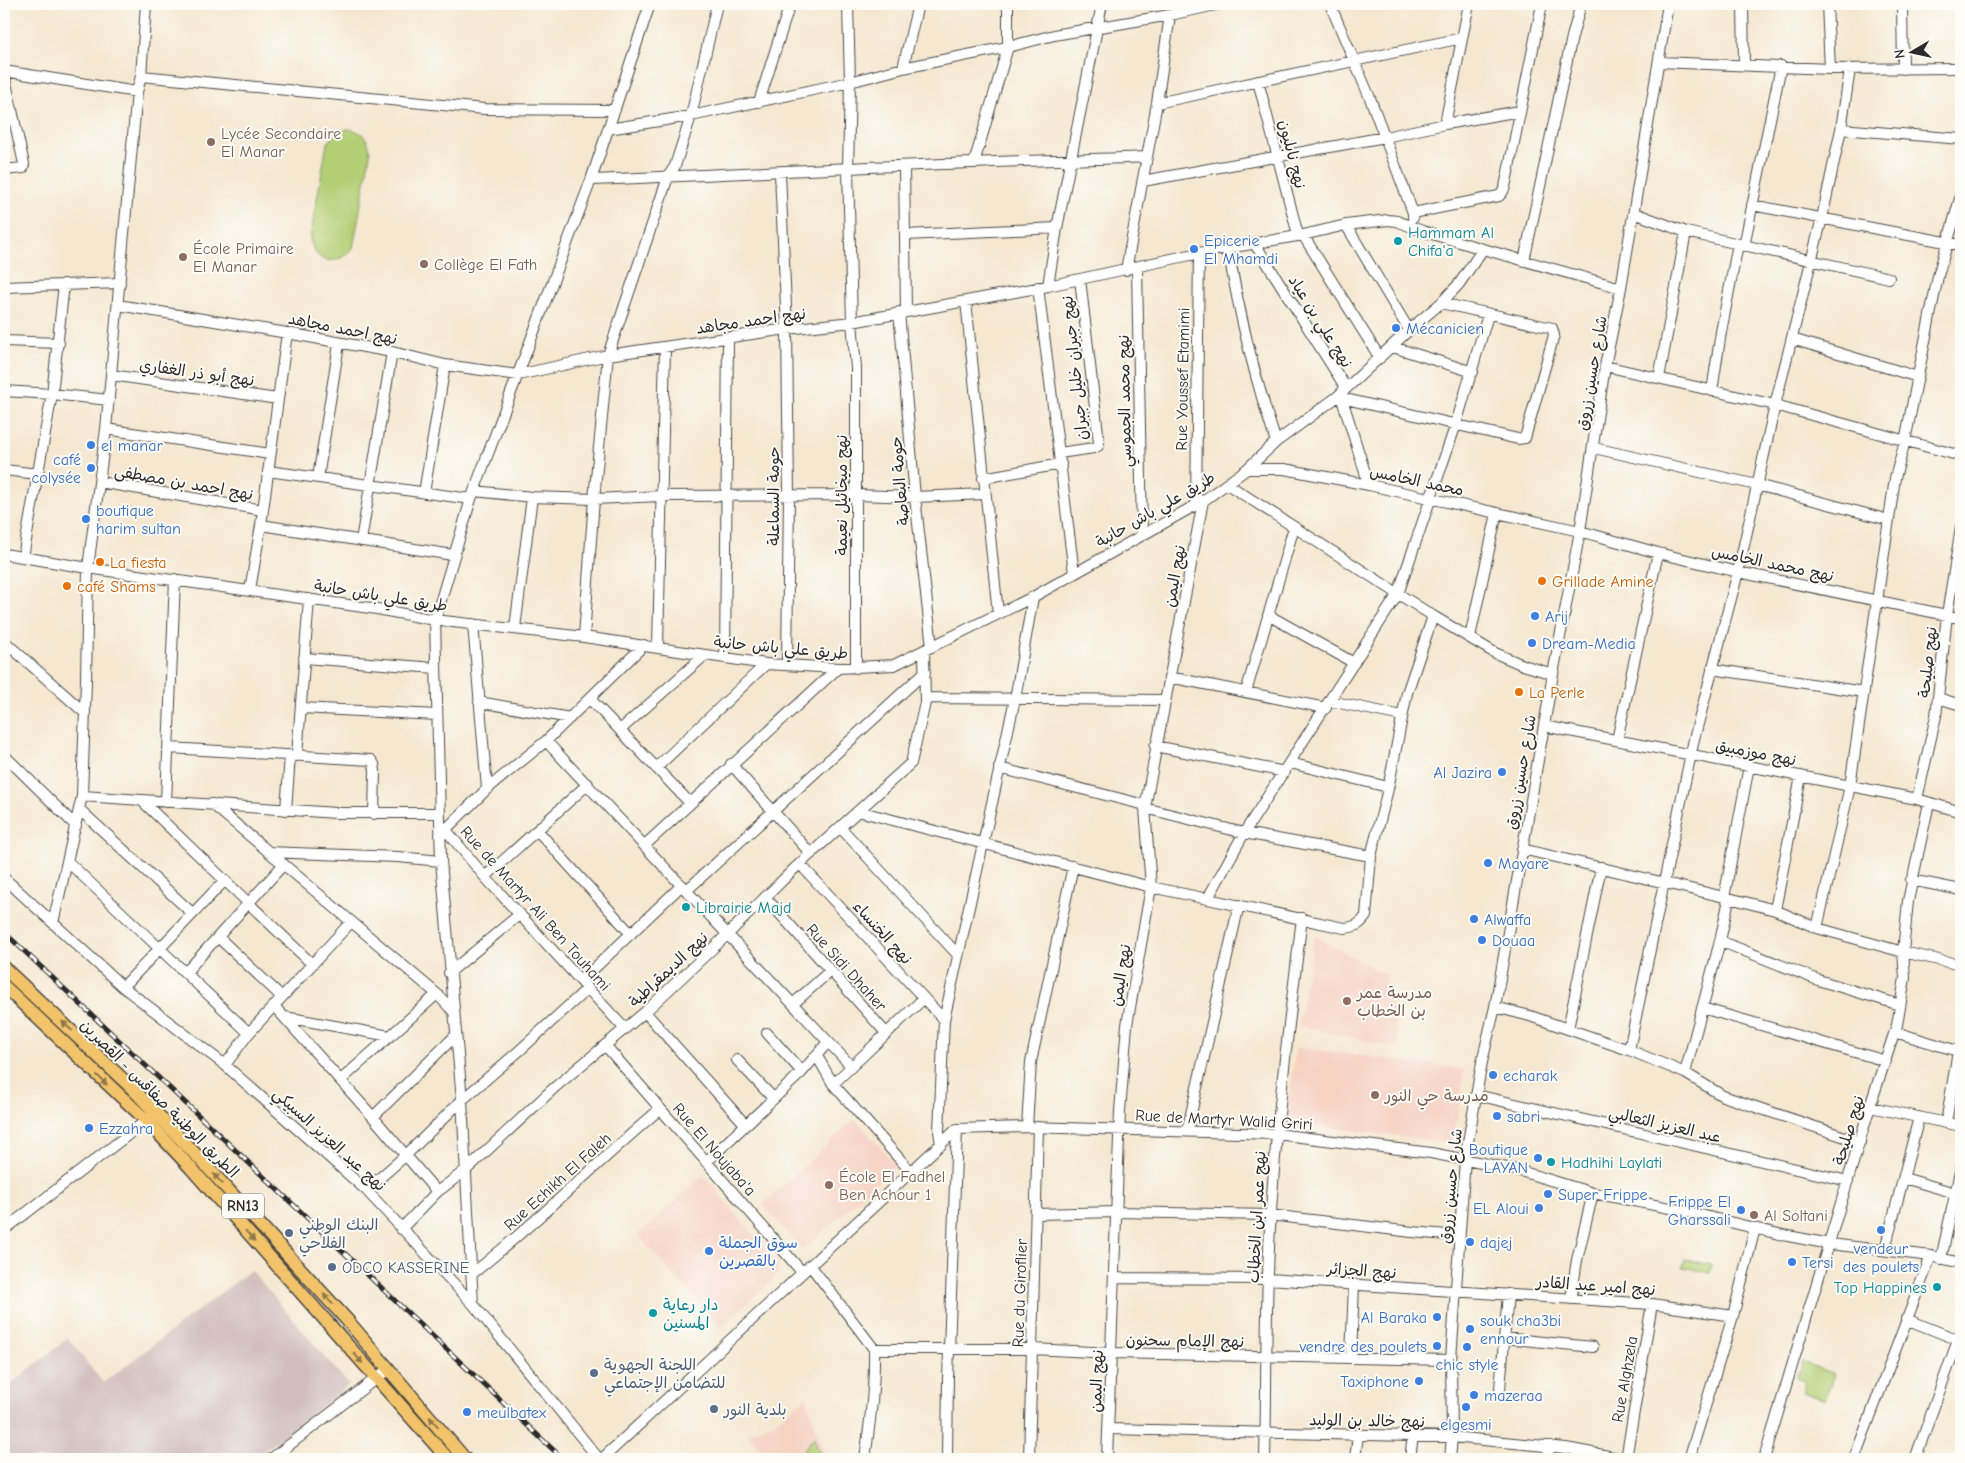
<svg xmlns="http://www.w3.org/2000/svg" width="1965" height="1463" viewBox="0 0 1965 1463" font-family="'Comic Neue','Playpen Sans Arabic',sans-serif">
<rect width="100%" height="100%" fill="#fdfcf7"/>
<filter id="ink" filterUnits="userSpaceOnUse"><feTurbulence type="fractalNoise" baseFrequency=".02" numOctaves="2"/><feDisplacementMap in="SourceGraphic" scale="10" xChannelSelector="R" yChannelSelector="G"/><feConvolveMatrix kernelMatrix="1 2 1 2 8 2 1 2 1" color-interpolation-filters="sRGB"/></filter>
<filter id="wash" filterUnits="userSpaceOnUse"><feTurbulence type="fractalNoise" baseFrequency=".0096" numOctaves="4" result="noise"/><feDisplacementMap in="SourceGraphic" scale="20" xChannelSelector="R" yChannelSelector="G"/><feGaussianBlur stdDeviation="1.12" result="paint"/><feColorMatrix in="noise" values="0 0 0 0 0 0 0 0 0 0 0 0 0 0 0 0 0 1.4 0 .05"/><feComposite in="paint" operator="in"/></filter>
<g filter="url(#wash)">
<rect width="100%" height="100%" fill="#f5e7d0"/>
<path fill="#f6d2c3" d="M1314,936L1386,975L1400,1048L1298,1026Z
M1296,1047L1465,1069L1453,1143L1286,1122Z
M855,1119L896,1165L803,1250L762,1205Z
M704,1175L779,1266L776,1270L780,1273L720,1328L638,1235Z
M806,1397L826,1459H764L767,1456L747,1433L773,1423Z"/>
<path fill="#d1bfbd" d="M251,1270L349,1385L254,1459H4V1390L68,1338L103,1383Z"/>
<path fill="#b3cf76" stroke="#6f7d50" d="M347,129C363,130 370,140 370,155L353,248C337,267 314,265 310,238L327,144L334,135Z
M1685,1259L1712,1265L1710,1273L1683,1267Z
M1802,1362L1834,1374L1825,1400L1802,1392L1805,1381L1796,1378Z
M814,1437L821,1459H796Z
M1553,1450L1584,1457L1583,1459H1551Z"/>
</g>
<g filter="url(#ink)">
<g fill="none" stroke-linecap="round" stroke-linejoin="round">
<g stroke="#494744" stroke-width="12">
<path id="minor" d="M848,4L850,82L848,169L852,322L856,368V668
M1330,4L1370,98L1413,213V218
M1743,4L1744,65
M1827,4L1830,69
M1902,4L1903,69
M1659,62L1830,69L1961,68
M903,68L918,4
M4,71L137,92
M4,74L24,164L23,168L4,170
M141,76L484,109L615,110
M1258,81L1298,235
M759,102L790,4
M1157,103L1462,38
M1445,124L1469,4
M608,129L691,116L850,82L903,68L1008,47L1054,35L1170,15L1220,4
M1841,129L1961,139
M974,163L1008,47V4
M904,166L906,311
M780,173L787,329L789,495L787,664
M591,180C718,175 846,167 973,163C1031,160 1089,160 1147,157
M1143,181L1385,137L1445,124L1520,111
M1752,205L1961,245
M1413,213L1499,196L1502,193L1505,187L1542,4
M1634,213L1686,232
M1346,225L1409,330
M905,235L1057,228
M1303,235L1380,358
M1255,244L1346,388
M1744,246L1781,66
M1228,248C1239,314 1255,379 1276,442
M1524,261L1572,37L1581,4
M1137,268L1142,534
M1126,270L1157,103L1170,15
M1048,286L1057,228L1102,4
M4,287L120,283
M1038,287L1074,573
M966,301L998,614
M118,305L287,333L392,352L445,365L518,375L608,355L787,329L852,322L1048,286L1199,253L1303,235L1346,225L1388,220L1397,221L1422,231L1483,249L1621,288
M899,312L915,497L932,647
M1792,339L1918,377
M4,341L59,343
M1393,347L1473,372
M1605,366L1775,405L1961,456
M111,375L278,399
M1659,378L1686,232L1889,278
M4,391L52,394L109,400
M1712,391L1721,332L1738,244
M1337,397L1518,439L1525,438L1554,335L1552,328L1441,303
M1342,399L1369,485
M106,429L270,454
M1594,448L1757,485L1889,520
M1059,453L1094,448L1098,446L1099,442L1080,279
M1247,469H1284L1369,485L1580,531L1658,553L1738,572L1961,618
M4,470L38,474
M268,471L471,499
M318,478L339,344
M983,478L1061,464
M99,482L263,510
M1227,484L1433,616L1495,653L1523,665L1553,674
M474,491L532,497L594,499L661,496L857,495L915,497L985,494
M424,493L445,365
M1196,505L1199,253
M261,525L453,555
M361,541L392,352
M4,554L88,568L377,609L435,620L584,637L766,664L838,668L894,665L1033,597L1203,501L1247,469L1276,442L1337,397L1409,330L1441,303L1459,284L1483,249
M23,557L52,394L64,284
M250,590L261,525L287,333
M1268,615L1354,663
M473,624L487,789
M515,628L532,497
M584,637L594,499L608,355L668,177L675,166L691,116L717,4
M1470,637L1497,513
M4,641L85,713
M658,647L665,347
M725,657L728,338
M304,658L436,668
M1712,669L1864,692
M1169,677L1326,708
M1246,692L1294,527
M925,698L1165,700
M1938,698L1961,705
M590,699L690,803
M1330,701L1402,716
M479,702L570,718
M301,708L437,715
M1544,726L1917,799L1961,812
M620,730L705,655
M1617,740L1658,553
M546,741L851,1066
M1155,746L1285,772
M169,748L371,760L374,764L375,771L374,814
M4,755L76,826
M297,756L309,599
M1290,763L1388,787
M731,764L811,854
M656,768L766,664
M999,768L1145,805
M82,796L336,813H439
M1917,799L1936,716L1947,615L1961,527
M141,800L312,964
M166,802L175,579
M212,804L437,994L453,1011
M1145,808L1244,833L1371,856
M79,809L192,913
M286,810L290,756
M858,811L1151,887L1344,928C1355,927 1360,925 1366,916L1371,856L1388,789L1407,693L1433,616
M840,827L958,955
M446,830L485,877L625,1029
M537,830L631,934
M440,835L487,789L546,741L644,645
M645,845L838,668
M1522,849L1741,901L1775,910L1817,928L1903,952L1961,965
M268,852L398,857L441,861
M67,861L249,1033
M800,864L944,1020
M485,877L588,784
M4,878L123,987L225,1065L366,1190L473,1304L599,1459
M1911,880L1961,890
M687,890L925,672
M765,897L886,1033
M1208,898L1244,833L1398,594L1456,424L1488,315
M1724,898L1749,766
M1775,910L1801,776
M53,923L82,796L86,681L88,568L106,429L137,92L141,76L146,4
M1817,928L1850,786L1895,478L1905,441L1938,276L1961,195
M218,937L282,997
M1720,941L1818,980L1900,1005
M186,972L283,865
M449,973L520,914
M581,981L682,885
M123,987L225,880
M793,1004L830,971
M274,1006L373,1117L437,1192
M1495,1007L1530,1016L1629,1050L1685,1073L1720,941L1729,899
M1702,1008L1886,1061
M645,1012L745,1124
M285,1017L390,1036
M1568,1029L1601,867
M1895,1032L1961,1052
M767,1033L802,1072
M605,1045L802,1272
M1629,1050L1694,739L1738,572L1775,405L1822,218L1841,129L1850,69
M817,1056L833,1084L912,1173
M737,1060L773,1098
M225,1065L249,1033L351,922
M1685,1073L1723,1096L1860,1142
M341,1080L437,994
M833,1084L923,999
M1476,1095L1848,1181
M1870,1107L1961,1126
M373,1117L456,1035
M1946,1123L1958,1051
M1027,1127L1031,1062L1073,866
M1187,1131L1239,905
M941,1145L939,1131L944,1020L1015,699L1033,597
M706,1162L802,1072L828,1042
M1904,1178L1955,1193
M366,1190L405,1156L462,1100L519,1051L587,989
M1036,1214L1117,1212L1270,1215L1412,1232L1459,1236
M401,1229L437,1192L466,1170L554,1088L645,1012L728,934L794,869L911,763L925,703L924,650
M4,1230L151,1117
M1885,1249L1919,1117
M1941,1259L1961,1167
M810,1265L874,1349H1032L1112,1353L1451,1360
M472,1274C537,1222 597,1163 660,1109
M1115,1278L1268,1279L1652,1304L1733,1316
M1571,1299L1577,1260L1593,1193
M473,1304L462,1100L441,861L435,620L471,499L591,180L650,4
M1906,1319L1961,1341
M1504,1338L1593,1347
M1351,1357L1354,1285
M1500,1389L1508,1294
M1109,1429L1452,1437L1566,1448L1624,1459
M271,1459L387,1370
M602,1459L957,1129L1027,1127L1276,1134L1431,1153L1517,1170L1593,1193L1680,1210L1783,1235L1830,1244L1931,1256L1961,1263
M865,1459C870,1421 875,1387 874,1349
M947,1459L948,1378L957,1129
M1029,1459L1038,1127
M1107,1459L1120,1111L1127,1025L1151,887L1145,808L1203,501
M1265,1459C1267,1377 1265,1295 1271,1212C1277,1114 1290,1016 1302,918
M1355,1459L1358,1435
M1410,1459L1413,1435
M1450,1459L1452,1437L1451,1360L1465,1159L1482,1062L1495,1007L1553,674L1580,531L1605,366L1621,288L1668,4
M1547,1459L1550,1446
M1626,1459L1652,1304
M1689,1459L1733,1316L1755,1228
M1764,1459L1871,1103L1897,1025L1905,978L1903,952L1908,901L1929,803
M1854,1459L1931,1256
M1915,1459L1958,1340"/>
</g>
<g stroke="#494744" stroke-width="15">
<path id="major" d="M4,968L132,1088L200,1159L347,1320L465,1459
M4,986L147,1121L191,1168L448,1459"/>
</g>
<use href="#minor" stroke="#fff" stroke-width="10"/>
<use href="#major" stroke="#f2c36a" stroke-width="12"/>
<g stroke="#2b2b2b" stroke-width="5">
<path id="rail" d="M4,932L563,1459"/>
</g>
<use href="#rail" stroke="#fdfcf7" stroke-width="3" stroke-dasharray="9" stroke-linecap="butt"/>
</g>
<defs><path id="oneway-solid" d="M-6-.8H1V-3.2L6.5 0L1 3.2V.8H-6Z" transform="scale(1.25)"/></defs>
<g fill="#8e774a">
<use href="#oneway-solid" transform="translate(67 1026) rotate(-138)"/>
<use href="#oneway-solid" transform="translate(102 1080) rotate(45)"/>
<use href="#oneway-solid" transform="translate(218 1179) rotate(-133)"/>
<use href="#oneway-solid" transform="translate(250 1236) rotate(48)"/>
<use href="#oneway-solid" transform="translate(328 1299) rotate(-132)"/>
<use href="#oneway-solid" transform="translate(358 1358) rotate(50)"/>
<use href="#oneway-solid" transform="translate(434 1422) rotate(-131)"/>
</g>
</g>
<g fill="#8d6e63" stroke="#fdfcf7" stroke-width="2">
<circle cx="211" cy="142" r="5"/>
<circle cx="183" cy="257" r="5"/>
<circle cx="424" cy="264" r="5"/>
<circle cx="1347" cy="1001" r="5"/>
<circle cx="1375" cy="1095" r="5"/>
<circle cx="829" cy="1185" r="5"/>
<circle cx="1754" cy="1215" r="5"/>
</g>
<g fill="#0f9aa8" stroke="#fdfcf7" stroke-width="2">
<circle cx="1398" cy="241" r="5"/>
<circle cx="686" cy="907" r="5"/>
<circle cx="1551" cy="1162" r="5"/>
<circle cx="1937" cy="1287" r="5"/>
<circle cx="653" cy="1313" r="5"/>
</g>
<g fill="#3f7fe0" stroke="#fdfcf7" stroke-width="2">
<circle cx="1194" cy="249" r="5"/>
<circle cx="1396" cy="328" r="5"/>
<circle cx="91" cy="445" r="5"/>
<circle cx="91" cy="468" r="5"/>
<circle cx="86" cy="519" r="5"/>
<circle cx="1535" cy="616" r="5"/>
<circle cx="1532" cy="643" r="5"/>
<circle cx="1502" cy="772" r="5"/>
<circle cx="1488" cy="863" r="5"/>
<circle cx="1474" cy="919" r="5"/>
<circle cx="1482" cy="940" r="5"/>
<circle cx="1493" cy="1075" r="5"/>
<circle cx="1497" cy="1116" r="5"/>
<circle cx="89" cy="1128" r="5"/>
<circle cx="1538" cy="1158" r="5"/>
<circle cx="1548" cy="1194" r="5"/>
<circle cx="1539" cy="1208" r="5"/>
<circle cx="1741" cy="1210" r="5"/>
<circle cx="1881" cy="1230" r="5"/>
<circle cx="1470" cy="1242" r="5"/>
<circle cx="709" cy="1251" r="5"/>
<circle cx="1792" cy="1262" r="5"/>
<circle cx="1437" cy="1317" r="5"/>
<circle cx="1470" cy="1329" r="5"/>
<circle cx="1437" cy="1346" r="5"/>
<circle cx="1467" cy="1347" r="5"/>
<circle cx="1419" cy="1381" r="5"/>
<circle cx="1474" cy="1395" r="5"/>
<circle cx="1466" cy="1407" r="5"/>
<circle cx="467" cy="1412" r="5"/>
</g>
<g fill="#e8710a" stroke="#fdfcf7" stroke-width="2">
<circle cx="100" cy="562" r="5"/>
<circle cx="1542" cy="581" r="5"/>
<circle cx="67" cy="586" r="5"/>
<circle cx="1519" cy="692" r="5"/>
</g>
<g fill="#5c6f8a" stroke="#fdfcf7" stroke-width="2">
<circle cx="289" cy="1233" r="5"/>
<circle cx="332" cy="1267" r="5"/>
<circle cx="594" cy="1373" r="5"/>
<circle cx="714" cy="1409" r="5"/>
</g>
<g text-anchor="middle" stroke-width="4" stroke-linejoin="round" paint-order="stroke">
<rect fill="#fdfcf7" stroke="#6a6a68" stroke-width="1" x="222" y="1193.5" width="42" height="25" rx="4"/>
<g font-size="15" font-weight="bold" fill="#2b2b2b">
<text x="243" y="1211">RN13</text>
</g>
<g font-size="16" fill="#785e54" stroke="#fdfcf7" text-anchor="start">
<text x="221" y="139">Lycée Secondaire<tspan x="221" dy="18">El Manar</tspan></text>
<text x="193" y="254">École Primaire<tspan x="193" dy="18">El Manar</tspan></text>
<text x="434" y="270">Collège El Fath</text>
<text x="1357" y="998">مدرسة عمر<tspan x="1357" dy="18">بن الخطاب</tspan></text>
<text x="1385" y="1101">مدرسة حي النور</text>
<text x="839" y="1182">École El Fadhel<tspan x="839" dy="18">Ben Achour 1</tspan></text>
<text x="1764" y="1221">Al Soltani</text>
</g>
<g font-size="16" fill="#2b2b2b" stroke="#fdfcf7">
<text transform="translate(1293 154) rotate(76)" y="6">نهج نابليون</text>
<text transform="translate(751 320) rotate(-8)" y="6">نهج احمد مجاهد</text>
<text transform="translate(1321 321) rotate(58)" y="6">نهج علي بن عياد</text>
<text transform="translate(343 328) rotate(11)" y="6">نهج احمد مجاهد</text>
<text transform="translate(1074 368) rotate(-96)" y="6">نهج جبران خليل جبران</text>
<text transform="translate(197 372) rotate(8)" y="6">نهج أبو ذر الغفاري</text>
<text transform="translate(1591 373) rotate(-80)" y="6">شارع حسين زروق</text>
<text transform="translate(1182 379) rotate(-89)" y="6">Rue Youssef Etamimi</text>
<text transform="translate(1124 401) rotate(-91)" y="6">نهج محمد الجموسي</text>
<text transform="translate(1417 480) rotate(12)" y="6">محمد الخامس</text>
<text transform="translate(899 481) rotate(-95)" y="6">حومة البعاصة</text>
<text transform="translate(184 482) rotate(10)" y="6">نهج احمد بن مصطفى</text>
<text transform="translate(841 495) rotate(-90)" y="6">نهج ميخائيل نعيمة</text>
<text transform="translate(773 496) rotate(-90)" y="6">حومة السماعلة</text>
<text transform="translate(1155 509) rotate(-30)" y="6">طريق علي باش حانبة</text>
<text transform="translate(1773 563) rotate(12)" y="6">نهج محمد الخامس</text>
<text transform="translate(1174 576) rotate(-80)" y="6">نهج اليمن</text>
<text transform="translate(381 595) rotate(9)" y="6">طريق علي باش حانبة</text>
<text transform="translate(781 647) rotate(5)" y="6">طريق علي باش حانبة</text>
<text transform="translate(1927 662) rotate(-84)" y="6">نهج صليحة</text>
<text transform="translate(1756 752) rotate(11)" y="6">نهج موزمبيق</text>
<text transform="translate(1520 772) rotate(-80)" y="6">شارع حسين زروق</text>
<text transform="translate(536 908) rotate(48)" y="6">Rue de Martyr Ali Ben Touhami</text>
<text transform="translate(883 932) rotate(48)" y="6">نهج الخنساء</text>
<text transform="translate(847 967) rotate(48)" y="6">Rue Sidi Dhaher</text>
<text transform="translate(668 969) rotate(-43)" y="6">نهج الديمقراطية</text>
<text transform="translate(1120 975) rotate(-81)" y="6">نهج اليمن</text>
<text transform="translate(160 1098) rotate(45)" y="6">الطريق الوطنية صفاقس - القصرين</text>
<text transform="translate(1224 1119) rotate(3)" y="6">Rue de Martyr Walid Griri</text>
<text transform="translate(1665 1124) rotate(13)" y="6">عبد العزيز الثعالبي</text>
<text transform="translate(1848 1130) rotate(-73)" y="6">نهج صليحة</text>
<text transform="translate(330 1139) rotate(42)" y="6">نهج عبد العزيز السبيكي</text>
<text transform="translate(715 1149) rotate(49)" y="6">Rue El Noujaba'a</text>
<text transform="translate(557 1181) rotate(-42)" y="6">Rue Echikh El Faleh</text>
<text transform="translate(1450 1186) rotate(-84)" y="6">شارع حسين زروق</text>
<text transform="translate(1256 1217) rotate(-87)" y="6">نهج عمر ابن الخطاب</text>
<text transform="translate(1362 1270) rotate(4)" y="6">نهج الجزائر</text>
<text transform="translate(1596 1285) rotate(4)" y="6">نهج امير عبد القادر</text>
<text transform="translate(1019 1293) rotate(-88)" y="6">Rue du Giroflier</text>
<text transform="translate(1185 1340) rotate(1)" y="6">نهج الإمام سحنون</text>
<text transform="translate(1624 1379) rotate(-80)" y="6">Rue Alghzela</text>
<text transform="translate(1096 1381) rotate(-88)" y="6">نهج اليمن</text>
<text transform="translate(1367 1420) rotate(1)" y="6">نهج خالد بن الوليد</text>
</g>
<g font-size="16" fill="#0d838f" stroke="#fdfcf7" text-anchor="start">
<text x="1408" y="238">Hammam Al<tspan x="1408" dy="18">Chifa'a</tspan></text>
<text x="696" y="913">Librairie Majd</text>
<text x="1561" y="1168">Hadhihi Laylati</text>
<text x="1927" y="1293" text-anchor="end">Top Happines</text>
<text x="663" y="1310">دار رعاية<tspan x="663" dy="18">المسنين</tspan></text>
</g>
<g font-size="16" fill="#366cbe" stroke="#fdfcf7" text-anchor="start">
<text x="1204" y="246">Epicerie<tspan x="1204" dy="18">El Mhamdi</tspan></text>
<text x="1406" y="334">Mécanicien</text>
<text x="101" y="451">el manar</text>
<text x="81" y="465" text-anchor="end">café<tspan x="81" dy="18">colysée</tspan></text>
<text x="96" y="516">boutique<tspan x="96" dy="18">harim sultan</tspan></text>
<text x="1545" y="622">Arij</text>
<text x="1542" y="649">Dream-Media</text>
<text x="1492" y="778" text-anchor="end">Al Jazira</text>
<text x="1498" y="869">Mayare</text>
<text x="1484" y="925">Alwaffa</text>
<text x="1492" y="946">Douaa</text>
<text x="1503" y="1081">echarak</text>
<text x="1507" y="1122">sabri</text>
<text x="99" y="1134">Ezzahra</text>
<text x="1528" y="1155" text-anchor="end">Boutique<tspan x="1528" dy="18">LAYAN</tspan></text>
<text x="1558" y="1200">Super Frippe</text>
<text x="1731" y="1207" text-anchor="end">Frippe El<tspan x="1731" dy="18">Gharssali</tspan></text>
<text x="1529" y="1214" text-anchor="end">EL Aloui</text>
<text x="719" y="1248">سوق الجملة<tspan x="719" dy="18">بالقصرين</tspan></text>
<text x="1480" y="1248">dajej</text>
<text x="1881" y="1254" text-anchor="middle">vendeur<tspan x="1881" dy="18">des poulets</tspan></text>
<text x="1802" y="1268">Tersi</text>
<text x="1427" y="1323" text-anchor="end">Al Baraka</text>
<text x="1480" y="1326">souk cha3bi<tspan x="1480" dy="18">ennour</tspan></text>
<text x="1427" y="1352" text-anchor="end">vendre des poulets</text>
<text x="1467" y="1370" text-anchor="middle">chic style</text>
<text x="1409" y="1387" text-anchor="end">Taxiphone</text>
<text x="1484" y="1401">mazeraa</text>
<text x="477" y="1418">meulbatex</text>
<text x="1466" y="1430" text-anchor="middle">elgesmi</text>
</g>
<g font-size="16" fill="#c56008" stroke="#fdfcf7" text-anchor="start">
<text x="110" y="568">La fiesta</text>
<text x="1552" y="587">Grillade Amine</text>
<text x="77" y="592">café Shams</text>
<text x="1529" y="698">La Perle</text>
</g>
<g font-size="16" fill="#4e5e75" stroke="#fdfcf7" text-anchor="start">
<text x="299" y="1230">البنك الوطني<tspan x="299" dy="18">الفلاحي</tspan></text>
<text x="342" y="1273">ODCO KASSERINE</text>
<text x="604" y="1370">اللجنة الجهوية<tspan x="604" dy="18">للتضامن الإجتماعي</tspan></text>
<text x="724" y="1415">بلدية النور</text>
</g>
</g>
<rect width="1965" height="1463" fill="none" stroke="#fdfcf7" stroke-width="20"/>
<g transform="translate(1912 52) rotate(261)" stroke="#fdfcf7" stroke-width="4" paint-order="stroke">
<path d="M0-4L9 19L0 12L-9 19Z" fill="#2b2b2b"/>
<text y="-8" font-size="14" font-weight="bold" text-anchor="middle" fill="#2b2b2b">N</text>
</g>
</svg>
